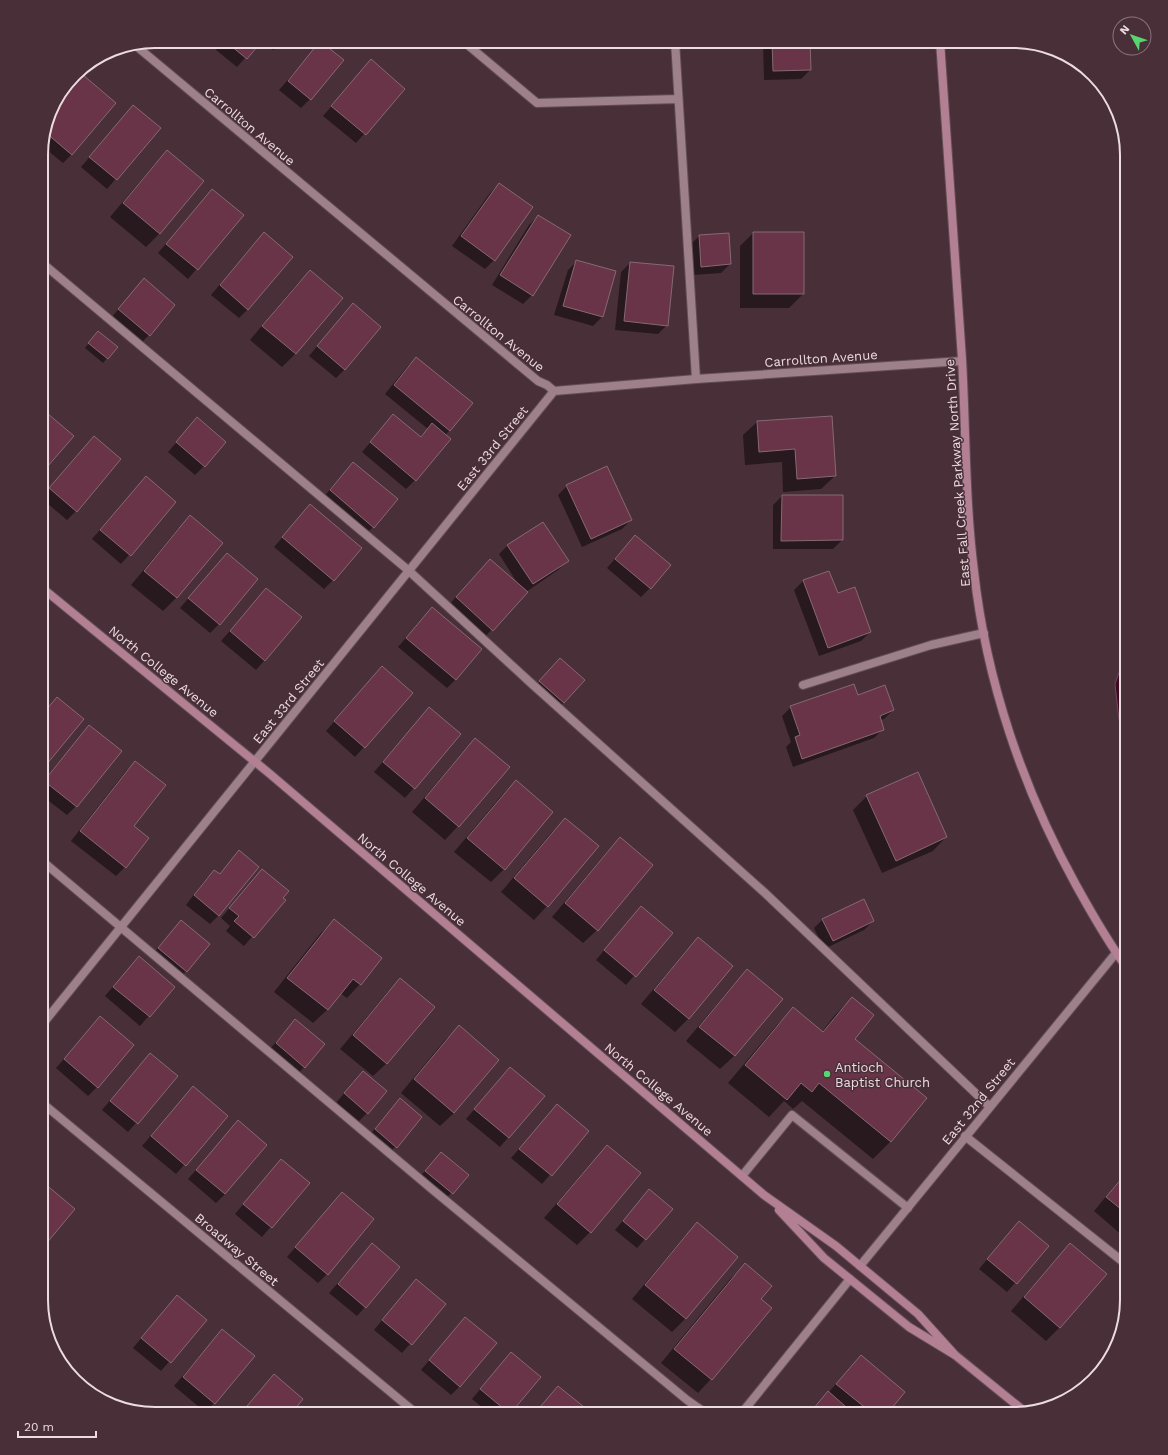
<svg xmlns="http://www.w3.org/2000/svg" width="1168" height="1455" viewBox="0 0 1168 1455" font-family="'Work Sans',sans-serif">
<rect width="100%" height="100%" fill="#492f38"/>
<path fill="#3c0b21" stroke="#71495a" d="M1127,650V733L1119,720L1115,684Z"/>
<path fill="#0007" d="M224,41H260L237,67L216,50Z
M261,41H282L273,50Z
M763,41H809L810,70L801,79L764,80Z
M320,43L310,99L301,108L279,90Z
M371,61L404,89L356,143L323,116Z
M133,106L159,128L107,189L81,167Z
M50,114L72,154L63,163L42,146Z
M167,152L203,181L159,234L146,247L110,217L154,165Z
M499,184L494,260L485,269L452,246L490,193Z
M212,190L242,215L188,279L158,253Z
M538,216L532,295L523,304L492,285L529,225Z
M753,233H803V294L789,308H740V246Z
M699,236L730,264L721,273L693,275L690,245Z
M255,243L248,309L239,318L211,295Z
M577,261L615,272L602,317L593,326L554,315L568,270Z
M630,263L667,325L658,334L615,330L621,272Z
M310,271L342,298L295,354L282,367L250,340L296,285Z
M144,280L149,335L140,344L110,319Z
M344,314L345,369L336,378L309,356Z
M94,337L116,347L103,363L85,348Z
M416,358L450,430L445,435L415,480L406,489L362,452L394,415L420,437L428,429L385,394L407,367Z
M831,417L835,476L821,489L783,492L782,462L745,465L743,435L757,422Z
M197,419L204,466L195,475L168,452Z
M94,437L76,511L67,520L41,498Z
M353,463L373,527L364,536L321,500Z
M146,477L175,502L121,564L92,539Z
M567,486L631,520L622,529L582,547L558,495Z
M782,496H842V540L833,549H773V505Z
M310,506L333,580L324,589L274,547Z
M190,517L222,543L176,598L163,611L131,585L177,530Z
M508,545L567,561L558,570L526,592L483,639L447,607L481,569L518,584L499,554Z
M627,545L650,588L641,597L607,568Z
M227,554L219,624L210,633L180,608Z
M829,572L837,594L870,632L861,641L819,656L794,590L803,581Z
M267,589L301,618L256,670L221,641Z
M432,608L456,679L447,688L398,647Z
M556,663L564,702L560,706L536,686Z
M374,676L412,693L355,757L326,731Z
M858,696L893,710L884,719L880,720L883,729L874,738L793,767L786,747L791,742L782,716L791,707Z
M57,698L82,719L41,769V715Z
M429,709L460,734L405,798L374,772Z
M90,726L120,751L76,806L67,815L41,795V784L81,735Z
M475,739L508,767L458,826L445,840L412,812L462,753Z
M135,762L132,826L125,867L116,876L71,841L126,771Z
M516,782L504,869L491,882L454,852L502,795Z
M867,796L946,837L933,851L882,873L853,810Z
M565,819L547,906L534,920L501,892L551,833Z
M620,838L597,930L583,943L552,917L607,852Z
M239,852L219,915L210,924L186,905L205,880L214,871L219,875Z
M262,870L284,900L244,946L226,931L230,926L221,918Z
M632,917L671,933L626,985L596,960Z
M823,919L873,921L864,930L824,949L814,928Z
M334,921L360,984L347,998L340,993L327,1010L313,1023L274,992L320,934Z
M181,922L186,971L177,980L150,957Z
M698,938L732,966L688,1019L675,1032L641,1004L685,952Z
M130,967L174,987L140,1026L105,996Z
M748,970L782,999L734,1056L720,1069L686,1041L734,984Z
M400,979L387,1063L373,1076L340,1049L387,993Z
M852,998L854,1039L891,1141L873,1159L802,1101L793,1109L784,1101L769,1117L728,1083L776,1026L793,1008L822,1032L834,1016Z
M100,1018L97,1087L88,1096L56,1068Z
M295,1021L304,1067L296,1076L267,1052Z
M459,1027L454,1113L440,1126L401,1093L445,1040Z
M150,1054L177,1076L128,1132L102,1110Z
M510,1068L543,1096L500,1147L466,1119Z
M354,1081L367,1113L358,1122L336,1103Z
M193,1087L227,1116L176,1174L142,1146Z
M400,1100L421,1117L387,1156L366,1139Z
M557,1106L588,1131L542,1184L511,1158Z
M238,1122L225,1194L216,1203L188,1179Z
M607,1146L590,1232L577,1245L544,1218L594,1160Z
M441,1153L467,1175L443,1202L417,1180Z
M281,1160L308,1183L262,1237L235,1214Z
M1127,1171V1234L1124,1237L1094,1211Z
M649,1190L645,1239L637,1248L615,1230Z
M342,1194L327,1274L318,1283L287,1257Z
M697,1224L737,1257L685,1319L672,1332L632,1299L684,1237Z
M1010,1232L1047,1246L1007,1292L979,1269Z
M1070,1244L1105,1274L1059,1328L1046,1341L1011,1311L1057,1258Z
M372,1245L365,1307L357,1316L329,1293Z
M745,1265L759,1299L770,1308L711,1379L698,1393L661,1363L731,1278Z
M407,1290L445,1304L402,1353L374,1330Z
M168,1306L205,1320L161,1371L133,1348Z
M465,1318L460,1386L451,1395L421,1370Z
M222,1330L214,1403L205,1412L174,1386Z
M861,1356L886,1414H808L828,1393Z
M503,1362L540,1377L509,1414H490L472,1399Z"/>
<path fill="#693448" stroke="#866973" d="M225,41H262L247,59Z
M320,41L344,60L311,100L288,81Z
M772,41H810L811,70L773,71Z
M371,59L405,89L366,135L331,106Z
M83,75L116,103L72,155L45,132L50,114Z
M133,105L161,128L117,180L89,157Z
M167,150L204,181L160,234L123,203Z
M499,183L533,207L495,261L461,236Z
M212,189L244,215L198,270L166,244Z
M538,215L571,235L533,296L500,275Z
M264,232L293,257L248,310L220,285Z
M753,232H804V294H753Z
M729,233L731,264L701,267L699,235Z
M576,260L616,271L603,317L563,306Z
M630,262L674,266L668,326L624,321Z
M310,270L343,298L296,354L262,326Z
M144,278L175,305L150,336L118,309Z
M353,303L381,327L345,370L317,346Z
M98,331L118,347L108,359L88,343Z
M416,357L473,403L450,431L394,385Z
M41,383L45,387L41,391Z
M41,408L74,436L41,474Z
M393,414L421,437L432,423L451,439L416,481L370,442Z
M832,416L836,476L797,479L795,449L759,452L757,421Z
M197,417L226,442L205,467L176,442Z
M94,436L121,459L77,512L49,488Z
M353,462L398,499L374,528L330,490Z
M607,466L632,520L591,539L566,485Z
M146,476L176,502L131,556L100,530Z
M782,495H843V540L781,541Z
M310,504L362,548L334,581L282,537Z
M190,515L223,543L177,598L144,571Z
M543,522L569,561L533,584L507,545Z
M635,535L671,565L651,589L615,559Z
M227,553L258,579L220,625L188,598Z
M490,559L528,592L493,631L456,597Z
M829,571L838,593L855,587L871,632L828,648L803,580Z
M266,588L302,617L265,661L230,631Z
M432,607L482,649L456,680L406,638Z
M560,658L585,680L564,703L539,681Z
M382,666L413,693L365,748L334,721Z
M854,684L858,695L885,685L894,710L880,716L884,730L802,759L795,737L800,735L790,706Z
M57,697L84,719L42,770L41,716Z
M429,707L461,734L415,789L383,762Z
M89,725L122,751L77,807L44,781Z
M475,738L510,767L459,827L425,798Z
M135,761L166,785L134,826L149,838L126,868L80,831Z
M918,772L947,837L896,861L866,795Z
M516,780L553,812L505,870L467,838Z
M565,818L599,846L548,907L514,878Z
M620,837L653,865L598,931L565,903Z
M239,850L259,867L219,916L194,895L214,870L220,874Z
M262,869L289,891L283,898L286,900L254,938L234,921L239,916L229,908Z
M864,899L874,921L833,941L822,919Z
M641,906L673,933L636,977L604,950Z
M334,919L382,958L361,985L353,979L328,1010L287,978Z
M181,920L210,944L187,972L158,948Z
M698,937L733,966L689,1019L654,990Z
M139,956L175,987L150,1017L113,987Z
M747,969L783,999L735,1056L699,1027Z
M400,978L435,1007L387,1064L353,1035Z
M852,997L874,1015L855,1039L927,1098L891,1142L819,1083L812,1092L801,1083L787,1100L745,1065L793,1007L823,1032Z
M100,1016L134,1045L98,1088L64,1059Z
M295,1019L325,1044L305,1068L276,1043Z
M459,1025L499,1060L454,1113L414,1079Z
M150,1053L178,1076L138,1124L110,1101Z
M510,1067L545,1096L509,1138L474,1109Z
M363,1071L387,1091L368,1114L344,1093Z
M193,1086L228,1116L186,1166L151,1136Z
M400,1098L422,1117L397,1148L375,1129Z
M557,1104L589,1131L552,1176L519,1149Z
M238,1120L267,1145L225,1194L196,1170Z
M607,1145L641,1173L591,1233L557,1204Z
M441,1152L469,1175L453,1194L425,1171Z
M281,1159L310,1183L272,1228L243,1204Z
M1127,1172V1214L1106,1197Z
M44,1183L75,1209L41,1250V1186Z
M649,1189L673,1209L646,1240L623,1221Z
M342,1192L374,1219L328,1275L295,1247Z
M1019,1221L1049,1246L1017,1284L987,1259Z
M697,1222L738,1257L686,1319L645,1285Z
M372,1243L400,1267L366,1308L338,1284Z
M1070,1243L1107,1274L1060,1328L1024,1297Z
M745,1263L772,1286L761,1299L772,1308L712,1380L674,1349Z
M416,1279L446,1304L412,1345L382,1320Z
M177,1295L207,1320L171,1363L141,1338Z
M465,1317L497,1343L460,1387L429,1360Z
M222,1329L255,1356L215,1404L183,1377Z
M511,1352L541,1377L510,1414L480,1389Z
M861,1355L905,1392L887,1414H873L836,1384Z
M274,1374L303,1399L291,1414H244L242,1412Z
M558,1386L589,1411L586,1414H534Z
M828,1391L854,1414H809Z
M317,1408L324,1414H312Z"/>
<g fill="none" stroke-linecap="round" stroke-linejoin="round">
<g stroke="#634e55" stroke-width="10">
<path id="lane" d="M463,41L537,103L678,99
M675,41L696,379
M41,262L408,570L532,684L765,893L989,1106
M803,685L931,645L984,633
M41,860L433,1190L687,1400L707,1414
M965,1136L1127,1265
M742,1176L792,1115L908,1208"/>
</g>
<g stroke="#634e55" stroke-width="10">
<path id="street" d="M135,45L538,381L547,385L554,391L696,379L962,361
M41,1026L554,391
M41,1102L417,1414
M860,1266L1116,953
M741,1414L850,1279"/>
</g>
<g stroke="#634e55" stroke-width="10">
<path id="secondary" d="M940,41C947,147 955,253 962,359C966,429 965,501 974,571C986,681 1023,789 1076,885C1092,914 1108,942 1127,968
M41,587L270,774L764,1195L836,1246L918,1314L955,1355
M779,1210L824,1258L909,1327L955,1355L1024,1411"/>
</g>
<use href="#lane" stroke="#9e808a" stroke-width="8"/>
<use href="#street" stroke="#9e808a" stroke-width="8"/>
<use href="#secondary" stroke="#b37f92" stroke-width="8"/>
</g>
<circle fill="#58d570" stroke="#492f38" stroke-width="1.5" cx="827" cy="1074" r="4"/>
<g text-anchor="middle" stroke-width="3" stroke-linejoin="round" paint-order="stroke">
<g font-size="13" fill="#ecdbe0" stroke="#492f38">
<text transform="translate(250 126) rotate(40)" y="5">Carrollton Avenue</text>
<text transform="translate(499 333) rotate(39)" y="5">Carrollton Avenue</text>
<text transform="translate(821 358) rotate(-4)" y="5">Carrollton Avenue</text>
<text transform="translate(492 448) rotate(-51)" y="5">East 33rd Street</text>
<text transform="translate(957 473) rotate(-94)" y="5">East Fall Creek Parkway North Drive</text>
<text transform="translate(164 671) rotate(39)" y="5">North College Avenue</text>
<text transform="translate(288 701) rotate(-51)" y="5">East 33rd Street</text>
<text transform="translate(412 879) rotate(40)" y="5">North College Avenue</text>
<text transform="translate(659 1089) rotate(40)" y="5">North College Avenue</text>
<text transform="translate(978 1101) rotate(-51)" y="5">East 32nd Street</text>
<text transform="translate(237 1249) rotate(40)" y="5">Broadway Street</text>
</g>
<g font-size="13" fill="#ecdbe0" stroke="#492f38" text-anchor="start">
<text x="835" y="1072">Antioch<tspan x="835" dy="15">Baptist Church</tspan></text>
</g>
</g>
<path d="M0 0H1168V1455H0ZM155 48H1013A107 107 0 0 1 1120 155V1300A107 107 0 0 1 1013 1407H155A107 107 0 0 1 48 1300V155A107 107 0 0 1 155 48Z" fill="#492f38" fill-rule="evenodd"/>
<path fill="none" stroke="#ecdbe0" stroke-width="2" d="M155 48H1013A107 107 0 0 1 1120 155V1300A107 107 0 0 1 1013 1407H155A107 107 0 0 1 48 1300V155A107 107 0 0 1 155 48Z"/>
<g transform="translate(1132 36) rotate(310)"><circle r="19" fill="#492f38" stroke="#8a747b"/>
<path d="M0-3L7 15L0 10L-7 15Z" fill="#58d570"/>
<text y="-6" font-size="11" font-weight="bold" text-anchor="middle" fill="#ecdbe0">N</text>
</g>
<path d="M18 1431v6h78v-6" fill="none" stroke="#ecdbe0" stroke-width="2"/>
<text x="24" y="1431" font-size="12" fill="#ecdbe0" stroke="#492f38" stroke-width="3" paint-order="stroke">20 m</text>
</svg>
